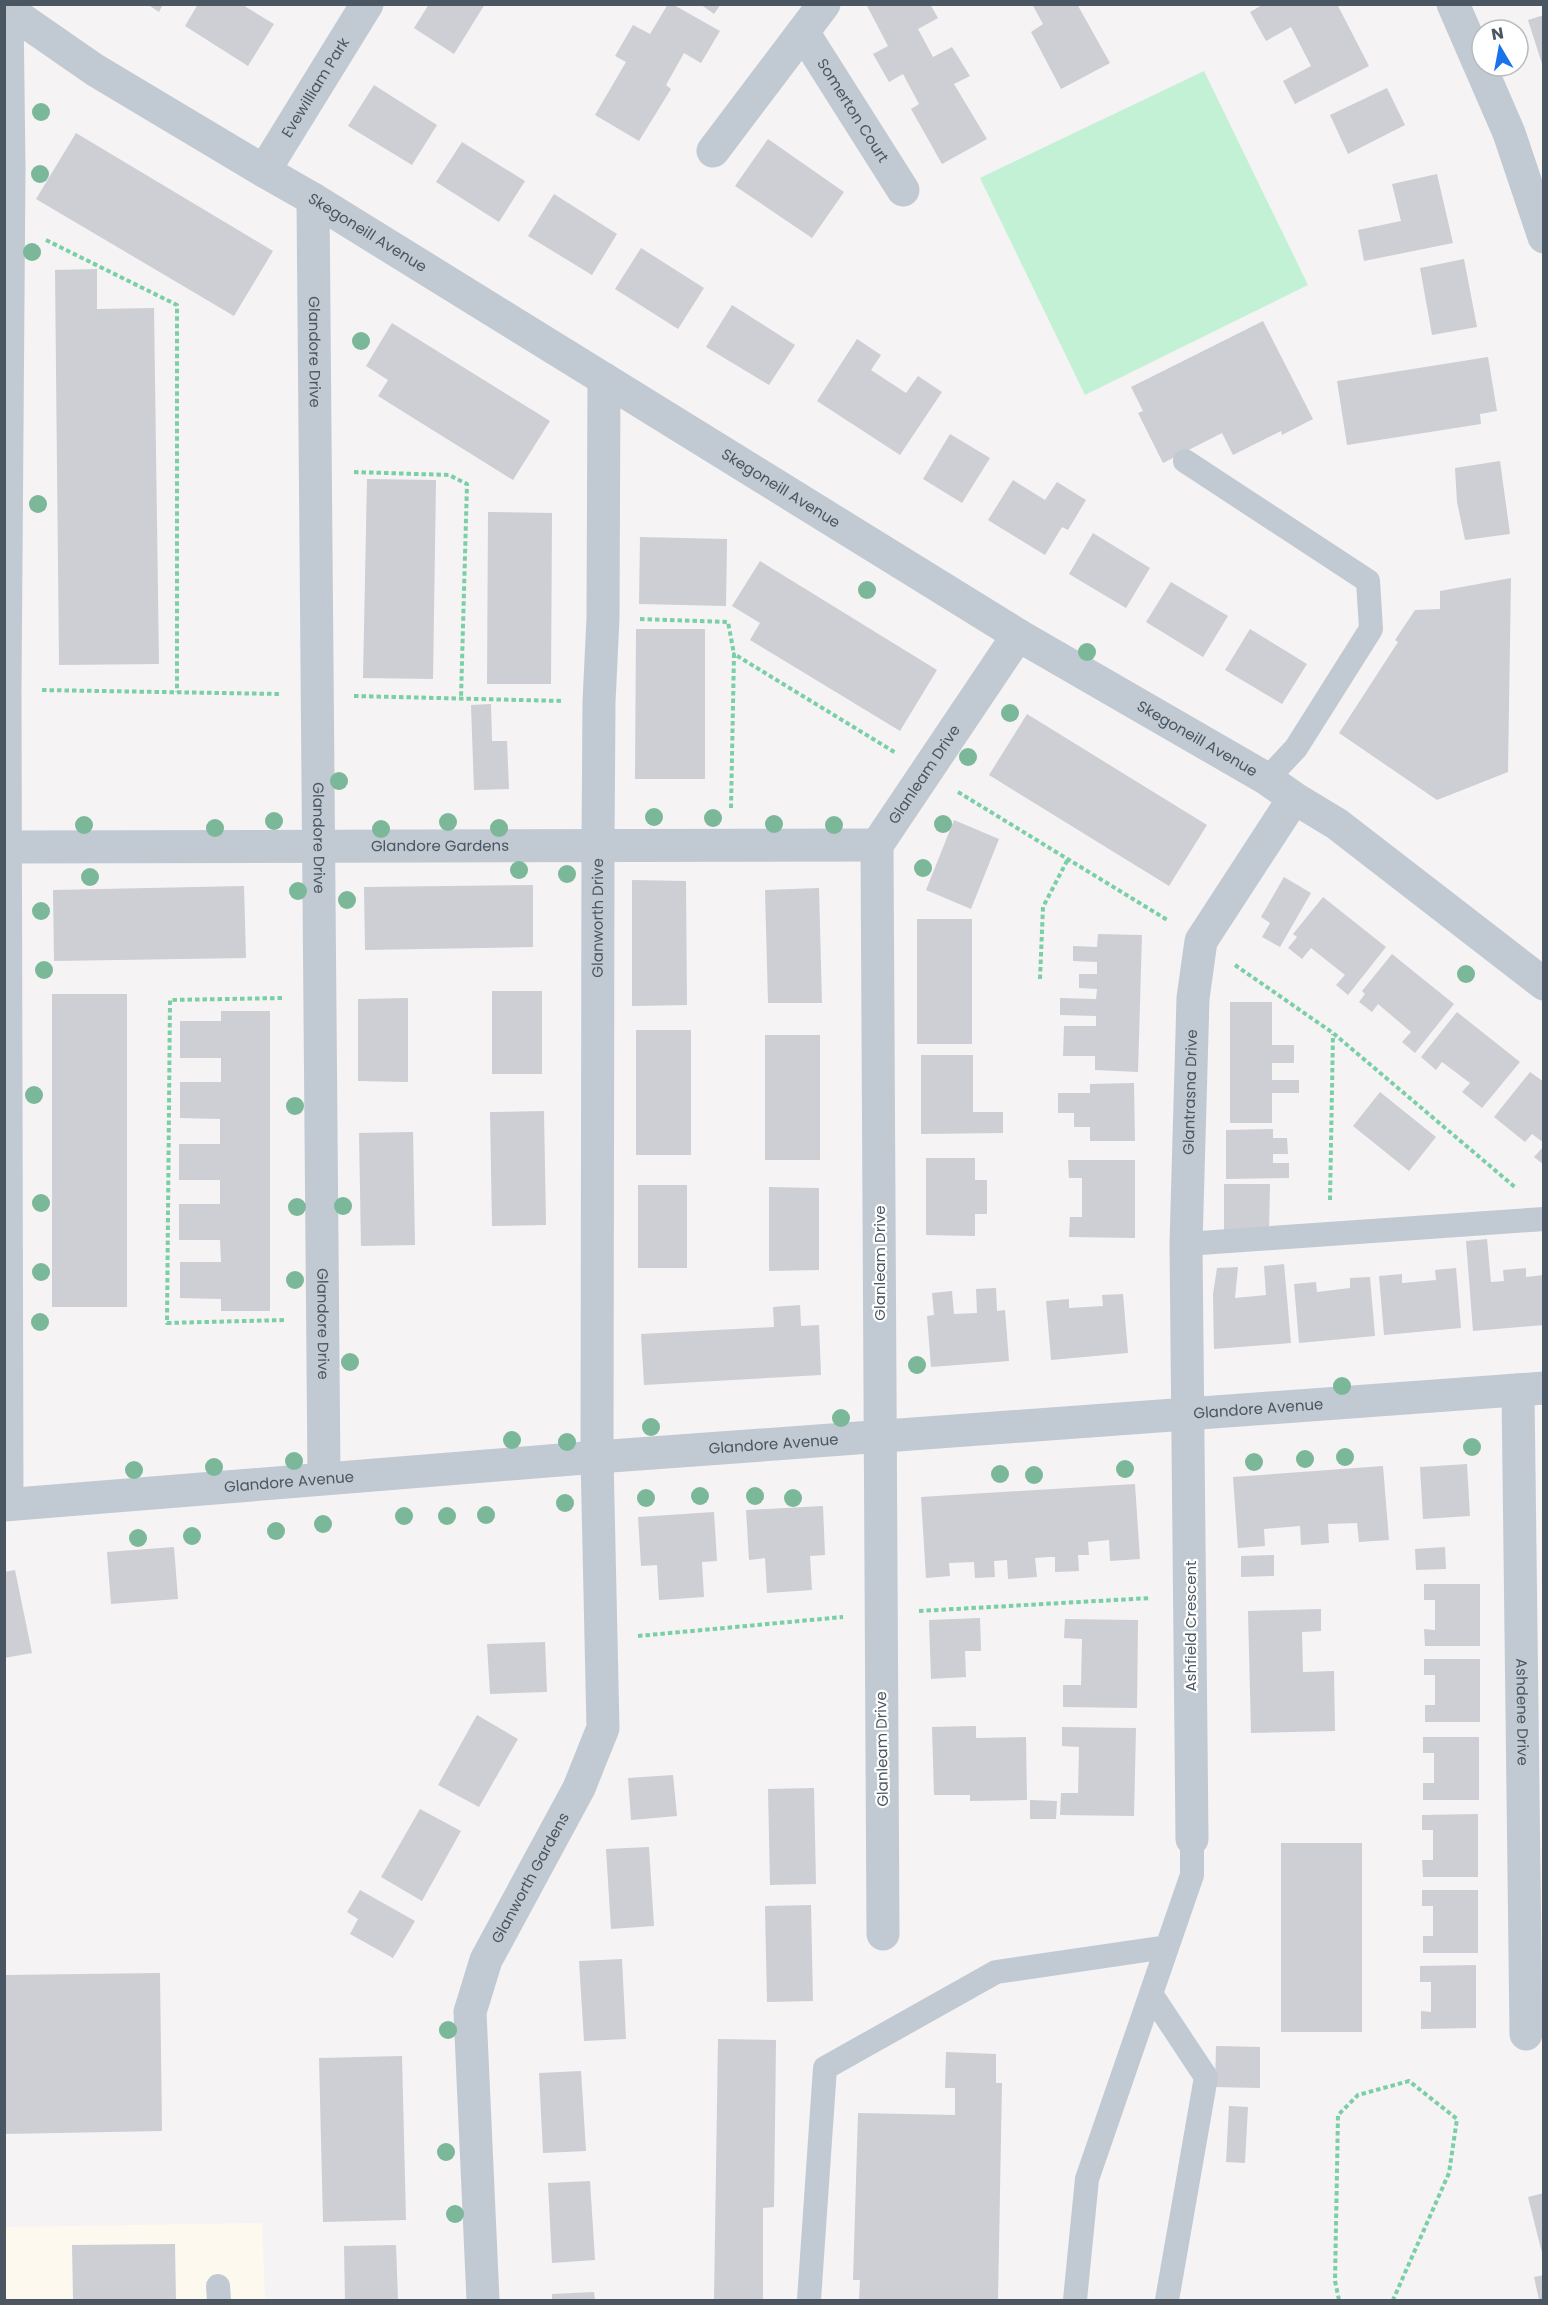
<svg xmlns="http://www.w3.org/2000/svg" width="1548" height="2305" viewBox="0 0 1548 2305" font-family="Poppins,sans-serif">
<rect width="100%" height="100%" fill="#f5f3f3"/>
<path fill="#fdf9ef" d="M262,2223L265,2300H5L4,2227Z"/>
<path fill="#c3f1d5" d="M1204,71L1308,285L1085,395L980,178Z"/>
<path fill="#cdcfd5" d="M147,4H163L159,12Z
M198,4H241L274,24L248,66L185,26Z
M429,4H485L454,54L414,28Z
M668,4H672L720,31L701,63L684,53L666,85L671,89L639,141L595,115L626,62L615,56L633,25L650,34Z
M700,4H721L714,14Z
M866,4H930L938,18L918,29L933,57L952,47L970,76L954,84L987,139L942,164L911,109L919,104L903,74L889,82L873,54L888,46Z
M1032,4H1077L1110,63L1061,89L1031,32L1043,24Z
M1264,4H1337L1369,66L1295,104L1283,81L1311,66L1291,27L1266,41L1250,12Z
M1544,15V67H1543L1528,20Z
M374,85L437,125L412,165L348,126Z
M1387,88L1405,125L1348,154L1330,115Z
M76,133L273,251L234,316L36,199Z
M768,139L844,192L812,238L735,186Z
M462,142L525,181L499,222L436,182Z
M1437,174L1453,243L1364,261L1358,230L1401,221L1392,184Z
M554,194L617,234L592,275L528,236Z
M641,248L704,288L678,329L615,289Z
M1464,259L1477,327L1432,335L1420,268Z
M97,269V309L154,308L159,664L59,665L55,270Z
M732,305L795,345L769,385L706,347Z
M1263,321L1313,419L1282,435L1281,431L1233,455L1222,433L1163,463L1138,413L1143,411L1131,387Z
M392,323L550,421L513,480L378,396L388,380L366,366Z
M857,339L881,355L871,370L906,393L918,376L942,392L900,455L817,401Z
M1488,357L1497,411L1480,414L1481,424L1347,445L1337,381Z
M950,434L990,458L962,503L923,479Z
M1500,461L1510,534L1465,540L1457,502L1455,468Z
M367,479L436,480L433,679L363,678Z
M1013,480L1045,500L1057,482L1086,500L1068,530L1062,527L1045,555L988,520Z
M488,512L552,513L551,684H487Z
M1093,533L1150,568L1126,608L1069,574Z
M640,537L727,539L726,606L639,604Z
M760,561L937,670L900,731L750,640L760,623L732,606Z
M1511,578L1508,772L1437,800L1339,733L1398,642L1395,640L1415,610L1440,609V591Z
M1171,582L1228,616L1203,657L1146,622Z
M636,629H705V779H635Z
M1250,629L1307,664L1282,704L1225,670Z
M491,704L492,741H507L509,789L474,790L471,705Z
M1027,714L1207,825L1169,886L989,775Z
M954,820L999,839L971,909L926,890Z
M1284,877L1311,893L1280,947L1262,937L1270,923L1261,917Z
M632,880L686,881L687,1005L632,1006Z
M533,885V947L365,950L364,887Z
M244,886L246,958L54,961L53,890Z
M819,888L822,1003H768L765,890Z
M1323,897L1386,947L1348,995L1336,985L1345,975L1311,948L1302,959L1288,948L1297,937L1293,934Z
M917,919H972V1044H917Z
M1098,934L1142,935L1138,1072L1095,1070V1056H1063L1064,1026H1096V1016L1060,1015V998L1096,999L1097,989L1079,988V974H1097V962L1073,961V946L1097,947Z
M1392,954L1454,1004L1415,1053L1402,1042L1411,1032L1378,1004L1372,1012L1359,1002L1365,994L1362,991Z
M492,991H542V1074H492Z
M52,994H127V1307H52Z
M408,998V1082L358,1081V999Z
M1230,1002H1272V1045H1294V1063H1272V1080H1299V1093H1272V1123H1230Z
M221,1011H270V1311H221V1299L180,1298V1262H221L220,1240H179V1204H220V1180H179V1144H220V1119L180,1118V1082H221V1058H180V1021H221Z
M1457,1012L1520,1062L1482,1108L1462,1092L1470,1083L1442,1062L1436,1070L1421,1057Z
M636,1030H691V1155H636Z
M765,1035H820V1160H765Z
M921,1055H973V1112H1003V1133L921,1134Z
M1530,1072L1544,1082V1143L1532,1134L1525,1142L1494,1117Z
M1134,1083L1135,1141H1090V1127H1074V1113H1058V1093H1090V1084Z
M1380,1092L1436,1137L1409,1171L1353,1126Z
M544,1111L546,1225L492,1226L490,1112Z
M1273,1129V1138H1287L1288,1154H1273V1163H1289V1178L1226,1179V1130Z
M413,1132L415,1245L361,1246L359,1133Z
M1544,1146V1165L1534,1157Z
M926,1158H975V1180H987V1214H975V1236L926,1235Z
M1068,1160H1135V1238L1069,1237L1070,1217H1082V1178H1069Z
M1224,1184H1270L1269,1233L1224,1232Z
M638,1185H687V1268H638Z
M769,1187L819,1188V1270L769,1271Z
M1487,1239L1491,1282L1504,1281L1503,1270L1526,1268V1277L1544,1275V1325L1473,1331L1466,1241Z
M1284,1264L1291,1343L1214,1349L1213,1294L1217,1268L1238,1267L1235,1298L1266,1295L1264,1266Z
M1456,1268L1461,1328L1384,1335L1379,1276L1402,1274V1283L1436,1280L1435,1270Z
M1370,1277L1375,1336L1299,1343L1294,1284L1316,1282L1317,1292L1333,1290L1350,1288V1278Z
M996,1288L997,1311L1005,1310L1009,1361L931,1367L927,1316L934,1315L932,1293L952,1291L954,1314L977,1313L976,1289Z
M1123,1294L1128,1353L1051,1360L1046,1301L1069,1299V1308L1103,1306L1102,1295Z
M800,1305L801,1326L819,1325L821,1375L644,1385L641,1334L774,1327L773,1307Z
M1467,1464L1470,1516L1423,1519L1420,1467Z
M1383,1466L1389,1540L1359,1542L1357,1523L1328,1524L1329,1543L1301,1545L1300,1526L1264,1529L1265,1546L1238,1548L1233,1477Z
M1135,1484L1140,1559L1110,1561L1109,1540L1088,1542L1089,1555H1078L1079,1571L1055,1572V1557H1048L1035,1558L1037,1577L1008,1579L1007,1560L994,1561L995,1577L975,1578L974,1562L949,1563L950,1576L926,1578L921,1497Z
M823,1506L825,1555L810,1556L812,1590L767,1593L765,1558L749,1560L746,1510Z
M714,1512L717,1561L702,1562L704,1597L659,1600L657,1565L641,1566L638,1517Z
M174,1547L178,1599L111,1604L107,1552Z
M1445,1547L1446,1569L1416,1570L1415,1549Z
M1274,1555V1576L1241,1577V1556Z
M15,1570L32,1653L4,1658V1572Z
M1424,1584H1480V1646H1425L1424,1629L1435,1630V1600H1424Z
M1321,1609V1631L1302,1632L1303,1672L1334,1671L1335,1731L1251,1733L1248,1611Z
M980,1618L981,1651H965L966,1677L931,1679L929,1620Z
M1065,1619L1138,1620L1137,1708L1063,1707V1685H1081L1082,1639L1064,1638Z
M545,1642L547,1692L490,1694L487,1644Z
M1424,1659H1480V1722H1425V1705H1435V1675H1424Z
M477,1715L518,1739L479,1807L438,1785Z
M976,1726V1738L1026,1737L1027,1800L970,1801V1795H934L932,1727Z
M1062,1727L1136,1728L1134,1816L1060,1815L1061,1793H1078L1079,1747L1062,1746Z
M1423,1737H1479V1800H1423V1783H1434V1753H1423Z
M673,1775L677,1816L631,1820L628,1778Z
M814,1788L816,1884L770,1885L768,1789Z
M1030,1800L1057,1801L1056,1819H1030Z
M420,1809L461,1831L422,1901L381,1877Z
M1478,1814V1877H1423L1422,1860H1433V1830H1422V1815Z
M1281,1843H1362V2032H1281Z
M649,1847L654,1926L611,1929L606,1849Z
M360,1890L415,1921L393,1958L350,1934L358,1919L347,1912Z
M1422,1890H1478V1953H1423V1936H1433V1906H1422Z
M811,1905L813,2001L767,2002L765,1906Z
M622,1959L626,2039L584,2041L579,1961Z
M1476,1965V2028L1421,2029V2011L1431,2012V1982H1420V1966Z
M160,1973L162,2131L5,2134V1975Z
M718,2039L776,2040L774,2207L763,2208V2300H714Z
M1216,2046L1260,2047V2088L1215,2087Z
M946,2052L996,2054V2083H1002L998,2300H859L860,2280H853L858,2113L955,2115V2088H945Z
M402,2056L406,2220L323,2222L319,2058Z
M581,2071L586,2151L543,2153L539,2073Z
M1229,2106L1248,2107L1245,2163L1226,2162Z
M590,2181L595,2260L552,2263L548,2183Z
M1544,2193V2257H1543L1528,2197Z
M175,2244L176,2300H73L72,2245Z
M396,2245L398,2300H345L344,2246Z
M1544,2275V2300H1539L1534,2277Z
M594,2292L595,2300H552V2294Z"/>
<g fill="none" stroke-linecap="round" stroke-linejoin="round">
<path stroke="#7ad0a6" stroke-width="4" stroke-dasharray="4.5 3" stroke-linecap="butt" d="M46,240L177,305V692
M354,472L449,475L467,484L461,698
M640,619L728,622L734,654
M42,690L280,694
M354,696L562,701
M958,792L1169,921
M731,808L734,654L896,753
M1235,965L1333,1033L1516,1188
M1040,979L1043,907L1068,859
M282,998L170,1000L167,1323L285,1320
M1330,1200L1333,1034
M919,1611L1151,1598
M638,1636L843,1617
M1339,2300L1335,2281L1338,2115L1358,2095L1409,2081L1457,2119L1449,2173L1393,2300"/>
<path stroke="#c1cad2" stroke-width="24" d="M1185,461L1368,581L1371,629L1296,748L1267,779
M1186,1244L1544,1219
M1151,1994L1206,2077L1167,2300
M218,2286L219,2300
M809,2300L825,2068L996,1972L1167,1947
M1075,2300L1087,2179L1192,1875V1839"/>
<g stroke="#c1cad2" stroke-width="33">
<path d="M1453,4L1509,133L1544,237"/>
<path d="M7,9L9,168L5,690L7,1504"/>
<path id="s1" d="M803,32L903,190"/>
<path d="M713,151L824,4"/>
<path id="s2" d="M264,171L367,4"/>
<path id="s3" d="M313,199L324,1478"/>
<path id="s4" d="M4,847L877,845"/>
<path id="s5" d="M1518,1390L1526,2034"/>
<path id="s6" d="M1192,1839L1186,1244L1193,998L1201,941L1294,798"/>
<path id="s7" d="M883,1934L877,845L1018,635"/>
<path id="s8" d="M483,2300L470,2012L486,1960L579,1788L603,1728L597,1457L598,846L599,702L603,618L604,379"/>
</g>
<g stroke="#c1cad2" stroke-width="33">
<path id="s9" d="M4,7L95,70L264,171L313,199L1018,635L1267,779L1294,798L1337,824L1544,984"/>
<path id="s10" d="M4,1505L597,1457L1544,1388"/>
</g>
</g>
<g fill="#7bb799">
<circle cx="41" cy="112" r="9"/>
<circle cx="40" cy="174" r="9"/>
<circle cx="32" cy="252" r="9"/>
<circle cx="361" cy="341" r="9"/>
<circle cx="38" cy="504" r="9"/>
<circle cx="867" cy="590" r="9"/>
<circle cx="1087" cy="652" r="9"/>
<circle cx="1010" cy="713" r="9"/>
<circle cx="968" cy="757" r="9"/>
<circle cx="339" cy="781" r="9"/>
<circle cx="654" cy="817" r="9"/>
<circle cx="713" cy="818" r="9"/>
<circle cx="274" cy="821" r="9"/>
<circle cx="448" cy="822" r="9"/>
<circle cx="774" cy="824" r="9"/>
<circle cx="943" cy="824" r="9"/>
<circle cx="84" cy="825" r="9"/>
<circle cx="834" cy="825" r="9"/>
<circle cx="215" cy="828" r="9"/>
<circle cx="499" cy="828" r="9"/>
<circle cx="381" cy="829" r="9"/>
<circle cx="923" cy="868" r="9"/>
<circle cx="519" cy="870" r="9"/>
<circle cx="567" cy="874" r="9"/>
<circle cx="90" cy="877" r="9"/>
<circle cx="298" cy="891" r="9"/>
<circle cx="347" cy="900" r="9"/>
<circle cx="41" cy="911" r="9"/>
<circle cx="44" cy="970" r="9"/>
<circle cx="1466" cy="974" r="9"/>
<circle cx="34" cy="1095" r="9"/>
<circle cx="295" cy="1106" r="9"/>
<circle cx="41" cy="1203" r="9"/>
<circle cx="343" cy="1206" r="9"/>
<circle cx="297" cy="1207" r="9"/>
<circle cx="41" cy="1272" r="9"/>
<circle cx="295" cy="1280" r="9"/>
<circle cx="40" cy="1322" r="9"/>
<circle cx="350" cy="1362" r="9"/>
<circle cx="917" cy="1365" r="9"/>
<circle cx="1342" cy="1386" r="9"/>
<circle cx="841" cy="1418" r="9"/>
<circle cx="651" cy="1427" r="9"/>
<circle cx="512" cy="1440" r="9"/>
<circle cx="567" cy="1442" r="9"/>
<circle cx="1472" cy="1447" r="9"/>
<circle cx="1345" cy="1457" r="9"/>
<circle cx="1305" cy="1459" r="9"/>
<circle cx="294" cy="1461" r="9"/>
<circle cx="1254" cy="1462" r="9"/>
<circle cx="214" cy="1467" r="9"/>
<circle cx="1125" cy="1469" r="9"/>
<circle cx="134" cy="1470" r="9"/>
<circle cx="1000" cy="1474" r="9"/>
<circle cx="1034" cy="1475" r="9"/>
<circle cx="700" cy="1496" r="9"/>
<circle cx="755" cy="1496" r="9"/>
<circle cx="646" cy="1498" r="9"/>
<circle cx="793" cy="1498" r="9"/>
<circle cx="565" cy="1503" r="9"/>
<circle cx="486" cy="1515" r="9"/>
<circle cx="404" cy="1516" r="9"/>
<circle cx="447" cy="1516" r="9"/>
<circle cx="323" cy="1524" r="9"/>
<circle cx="276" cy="1531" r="9"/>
<circle cx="192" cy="1536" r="9"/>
<circle cx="138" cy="1538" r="9"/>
<circle cx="448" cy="2030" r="9"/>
<circle cx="446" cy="2152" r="9"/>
<circle cx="455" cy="2214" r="9"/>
</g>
<g text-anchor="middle" stroke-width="4.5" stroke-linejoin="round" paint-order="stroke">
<g font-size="15" fill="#4a5661" stroke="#fff">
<text dy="5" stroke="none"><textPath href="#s2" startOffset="98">Evewilliam Park</textPath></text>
<text dy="5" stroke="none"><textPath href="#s1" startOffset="93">Somerton Court</textPath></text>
<text dy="5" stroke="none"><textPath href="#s9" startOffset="428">Skegoneill Avenue</textPath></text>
<text dy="5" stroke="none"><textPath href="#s3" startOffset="153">Glandore Drive</textPath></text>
<text dy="5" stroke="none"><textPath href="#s9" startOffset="914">Skegoneill Avenue</textPath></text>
<text dy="5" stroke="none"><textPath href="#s9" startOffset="1400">Skegoneill Avenue</textPath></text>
<text dy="5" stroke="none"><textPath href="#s7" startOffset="1174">Glanleam Drive</textPath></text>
<text dy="5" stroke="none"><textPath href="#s3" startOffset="639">Glandore Drive</textPath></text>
<text dy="5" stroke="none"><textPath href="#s4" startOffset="436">Glandore Gardens</textPath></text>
<text dy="5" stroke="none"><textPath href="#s8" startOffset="1413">Glanworth Drive</textPath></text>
<text dy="5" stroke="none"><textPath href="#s6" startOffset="747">Glantrasna Drive</textPath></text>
<text transform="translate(880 1263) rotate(-90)" y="5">Glanleam Drive</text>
<text dy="5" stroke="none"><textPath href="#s3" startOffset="1125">Glandore Drive</textPath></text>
<text dy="5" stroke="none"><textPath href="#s10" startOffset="1258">Glandore Avenue</textPath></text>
<text dy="5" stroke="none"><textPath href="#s10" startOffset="772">Glandore Avenue</textPath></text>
<text dy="5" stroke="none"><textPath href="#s10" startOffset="286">Glandore Avenue</textPath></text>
<text transform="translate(1191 1626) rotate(-90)" y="5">Ashfield Crescent</text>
<text dy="5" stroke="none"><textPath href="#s5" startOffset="322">Ashdene Drive</textPath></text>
<text transform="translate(882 1749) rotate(-91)" y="5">Glanleam Drive</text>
<text dy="5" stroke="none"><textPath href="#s8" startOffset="436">Glanworth Gardens</textPath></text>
</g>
</g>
<rect width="1548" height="2305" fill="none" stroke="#4a5661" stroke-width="12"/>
<g transform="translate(1500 48) rotate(350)"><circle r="28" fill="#ffffff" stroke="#b7bbc0" stroke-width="1.5"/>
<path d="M0-4.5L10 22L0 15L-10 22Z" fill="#1a73e8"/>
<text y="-9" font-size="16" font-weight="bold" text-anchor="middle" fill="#4a5661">N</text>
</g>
</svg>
